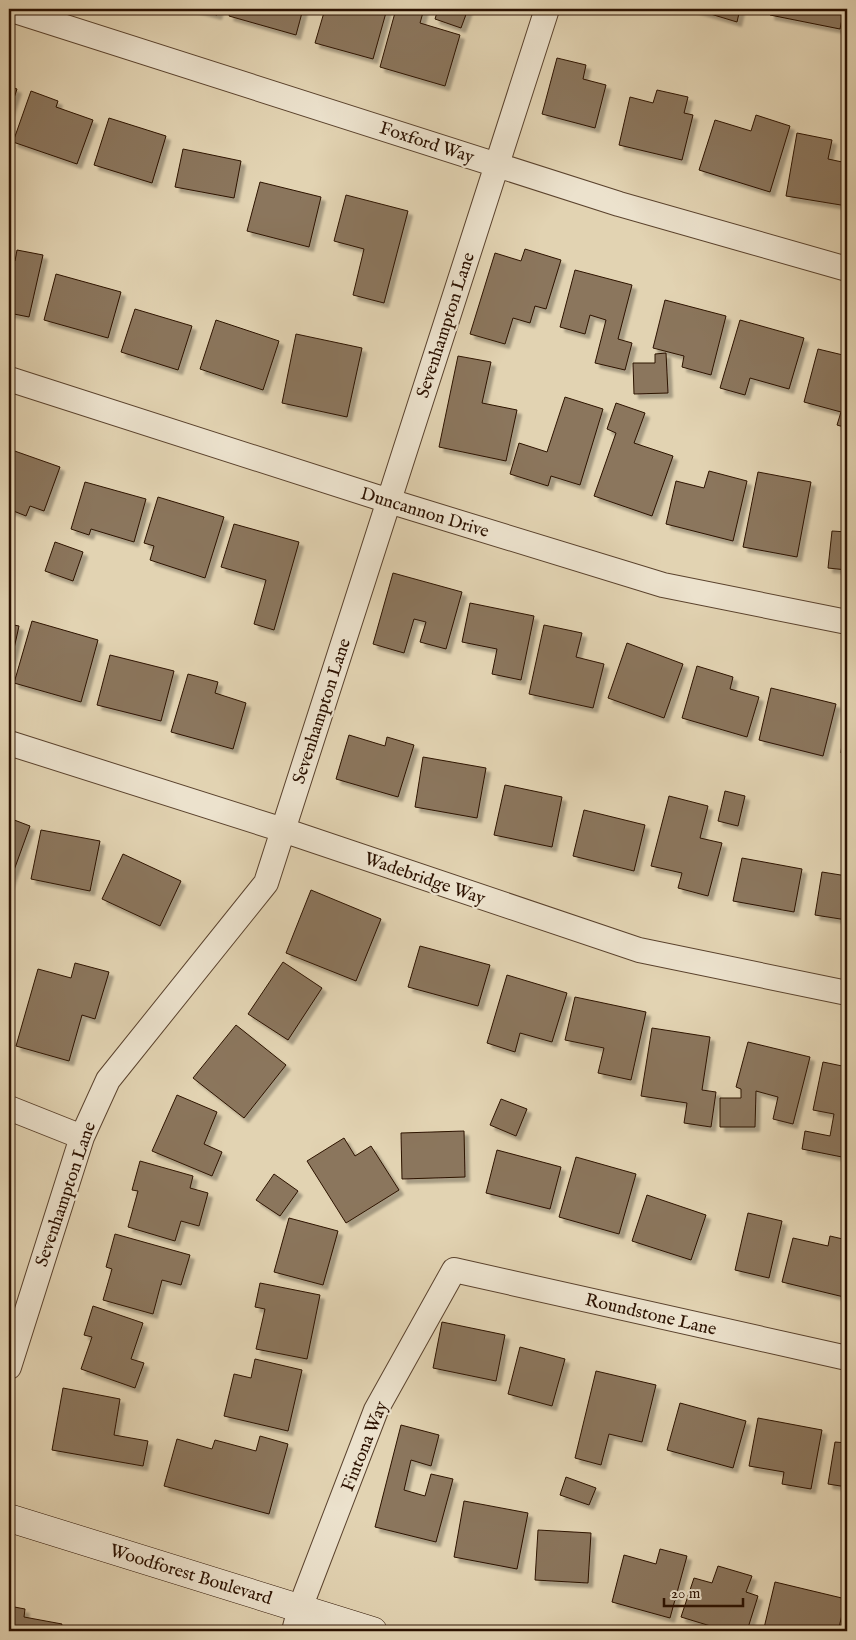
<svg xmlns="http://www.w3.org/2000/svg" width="856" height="1640" viewBox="0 0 856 1640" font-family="'IM FELL English',serif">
<defs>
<filter id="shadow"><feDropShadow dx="4.5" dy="4.5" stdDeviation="1" flood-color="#0004"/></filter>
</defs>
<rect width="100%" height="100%" fill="#e2d3b2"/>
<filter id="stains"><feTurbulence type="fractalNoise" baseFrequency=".004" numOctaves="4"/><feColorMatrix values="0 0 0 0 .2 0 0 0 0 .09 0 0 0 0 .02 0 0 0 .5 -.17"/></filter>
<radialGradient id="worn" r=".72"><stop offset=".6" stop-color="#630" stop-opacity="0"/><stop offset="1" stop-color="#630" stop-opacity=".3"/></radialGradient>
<path fill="#8b765d" stroke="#2c1201" filter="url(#shadow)" d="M195,9H219L217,15Z
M231,9H303L296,35L229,16Z
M325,9L363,11V9H387L373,59L315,43Z
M396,9H424L420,23L460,35L445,86L380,67Z
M438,9H468L461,28L435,19Z
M694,9H740L737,22Z
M771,9H844L840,29L770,15Z
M557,58L586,65L583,79L606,85L595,128L542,114Z
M9,86L17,89L9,113Z
M657,90L688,97L684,113L693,115L682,160L619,145L630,97L653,103Z
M31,91L58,101L56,107L93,120L77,164L13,142Z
M756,115L790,126L770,192L699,170L715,120L751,131Z
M109,118L166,136L152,183L94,165Z
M797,133L832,140L828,159L847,163V206L786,196Z
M183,149L241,161L234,198L175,187Z
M260,182L321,197L309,247L247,231Z
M346,195L408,211L384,303L353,295L364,249L334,241Z
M525,249L561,260L546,309L535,306L530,323L513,318L505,344L470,334L495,253L521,261Z
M17,250L43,255L29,317L9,313V259L15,261Z
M575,270L632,285L618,339L632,343L625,370L595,363L606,320L590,315L585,334L560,327Z
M56,274L121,292L108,338L44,320Z
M665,300L726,316L711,375L682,367L684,356L653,348Z
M135,309L192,326L178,370L121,352Z
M216,320L279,341L263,390L200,369Z
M740,320L804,338L789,389L750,378L745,395L720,388Z
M296,334L362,348L347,417L282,403Z
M818,349L847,356V428L837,425L841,412L804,402Z
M666,353L668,393L634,394L633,363H655V354Z
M458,356L491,362L482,403L517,410L506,461L439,447Z
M565,397L603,409L580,485L551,476L548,486L510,474L519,443L547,452Z
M616,403L645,413L634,443L673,456L652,516L594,496L616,433L607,429Z
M9,449L60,467L44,511L30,506L26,516L11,510L9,513Z
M709,471L747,481L733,541L666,524L676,481L704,488Z
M758,472L811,482L797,557L743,547Z
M85,482L146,499L134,542L91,529L89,535L71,529Z
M158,497L224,517L205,578L150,560L154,546L144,543Z
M234,524L299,542L274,630L254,624L266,580L221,567Z
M832,531L847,532V570L828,568Z
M55,542L83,552L73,581L45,571Z
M393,573L462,592L446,649L420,642L426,622L414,619L404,653L373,644Z
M470,603L534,616L521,680L492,674L497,649L462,642Z
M32,621L98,640L81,702L14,683Z
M9,624L19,626L9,671Z
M544,625L582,633L576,657L604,664L593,708L529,694Z
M627,643L683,664L664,718L608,698Z
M110,655L174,671L161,721L97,705Z
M697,666L733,677L730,689L759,697L747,737L682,718Z
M188,674L218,682L215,693L246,703L233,749L171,732Z
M771,688L836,704L823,756L759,740Z
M845,711L847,712V753H841Z
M349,735L385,746L387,737L414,745L398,797L336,779Z
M423,757L486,768L477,818L415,807Z
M505,785L562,797L552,847L494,835Z
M725,791L745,796L738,826L718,821Z
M669,796L708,806L700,838L722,843L708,896L678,888L682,873L651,866Z
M584,810L645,825L634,871L573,856Z
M9,818L30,826L9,884Z
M41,830L100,841L90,891L31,879Z
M123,854L181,881L160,926L102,899Z
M742,858L802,869L794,912L733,901Z
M822,872L847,876V920L815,915Z
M311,890L381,919L356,981L286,953Z
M420,946L490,965L478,1006L408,987Z
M283,962L322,988L288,1040L248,1014Z
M75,963L109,972L95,1019L82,1015L69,1061L16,1046L38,969L71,978Z
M507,975L567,993L552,1042L520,1033L515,1052L487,1043Z
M575,997L646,1012L631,1080L598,1073L604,1048L565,1040Z
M236,1025L286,1065L244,1118L193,1078Z
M652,1028L710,1037L702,1090L716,1092L711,1127L684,1123L687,1103L641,1096Z
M748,1042L810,1057L793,1124L773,1119L778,1097L756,1091L755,1127H720V1098H741V1089L736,1087Z
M823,1062L847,1067V1158L802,1149L805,1131L830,1136L834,1114L813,1110Z
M177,1095L217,1112L204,1144L222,1152L212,1176L152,1151Z
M501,1099L527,1109L516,1136L490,1125Z
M464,1131L465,1177L402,1179L401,1133Z
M344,1138L355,1156L371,1146L399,1190L346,1223L307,1161Z
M497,1150L561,1167L550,1209L486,1193Z
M576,1157L636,1174L619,1234L559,1217Z
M140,1161L193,1176L190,1188L208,1193L199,1226L181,1221L175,1241L128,1227L138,1191L132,1190Z
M274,1174L298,1191L280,1216L256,1200Z
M647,1195L706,1215L691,1260L632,1241Z
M748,1213L782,1221L769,1278L735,1270Z
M289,1218L338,1231L323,1285L274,1272Z
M115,1234L190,1255L181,1285L162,1280L153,1314L103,1300L112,1269L106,1267Z
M830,1236L847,1240V1286L844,1297L782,1282L793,1238L828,1246Z
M260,1283L320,1295L307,1359L256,1349L265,1309L255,1307Z
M93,1306L143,1323L131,1359L144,1363L135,1388L81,1369L92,1337L84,1335Z
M442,1322L505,1335L496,1381L433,1368Z
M520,1347L565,1359L552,1406L508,1394Z
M255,1359L302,1370L288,1431L224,1416L234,1374L251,1378Z
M596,1371L656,1385L642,1442L609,1434L601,1465L575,1458Z
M63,1388L120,1399L114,1435L148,1441L143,1466L52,1450Z
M680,1403L746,1421L733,1468L667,1450Z
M758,1418L822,1430L811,1489L782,1484L784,1472L749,1466Z
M401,1425L439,1435L431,1466L411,1460L404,1490L425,1496L431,1474L453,1479L436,1542L375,1527Z
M260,1436L288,1444L269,1514L164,1486L177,1439L212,1449L215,1440L256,1451Z
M835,1442L847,1443V1487L828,1484Z
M566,1477L596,1488L589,1505L560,1495Z
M464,1501L528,1513L517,1569L454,1557Z
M538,1530L591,1533L588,1583L535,1580Z
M660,1549L687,1556L670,1618L612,1602L624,1555L656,1564Z
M718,1566L752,1576L746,1592L758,1596L747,1631H727L681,1617L694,1578L712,1583Z
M775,1582L846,1599L838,1631H777L764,1628Z
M9,1606L25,1609L24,1617L62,1624L60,1631H9Z"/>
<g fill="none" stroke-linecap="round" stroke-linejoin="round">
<g stroke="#5a422d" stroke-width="26">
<path id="street" d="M9,9L619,204L847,269
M9,379L389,501L663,585L847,622
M9,743L283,830L639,950L847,993
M9,1108L82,1137
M9,1367L82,1137L108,1080L266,883L547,9
M294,1631L300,1608L376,1410L454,1270L847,1358"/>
</g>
<g stroke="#2c1201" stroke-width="29">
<path id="secondary" d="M9,1518L373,1631"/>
</g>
<use href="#street" stroke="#ece2cd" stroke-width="24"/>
<use href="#secondary" stroke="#ece2cd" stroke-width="28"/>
</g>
<g text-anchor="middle" stroke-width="4.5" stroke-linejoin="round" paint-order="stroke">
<g font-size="18" fill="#2c1201" stroke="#ece2cd">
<text transform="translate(427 142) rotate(18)" y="6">Foxford Way</text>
<text transform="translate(445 325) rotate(-72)" y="6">Sevenhampton Lane</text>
<text transform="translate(425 512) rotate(17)" y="6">Duncannon Drive</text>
<text transform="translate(321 711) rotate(-72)" y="6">Sevenhampton Lane</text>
<text transform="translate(425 878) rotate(19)" y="6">Wadebridge Way</text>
<text transform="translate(65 1194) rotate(-71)" y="6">Sevenhampton Lane</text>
<text transform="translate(651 1314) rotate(13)" y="6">Roundstone Lane</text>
<text transform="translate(364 1446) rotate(-68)" y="6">Fintona Way</text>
<text transform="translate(191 1574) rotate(17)" y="6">Woodforest Boulevard</text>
</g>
</g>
<rect width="856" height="1640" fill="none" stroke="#e2d3b2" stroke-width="30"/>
<rect x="10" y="10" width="836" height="1620" fill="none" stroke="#2c1201" stroke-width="2.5"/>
<rect x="15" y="15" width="826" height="1610" fill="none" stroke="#2c1201"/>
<path d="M664 1598v8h79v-8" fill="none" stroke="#2c1201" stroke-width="2.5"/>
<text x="671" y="1598" font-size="15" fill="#2c1201" stroke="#ece2cd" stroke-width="4" paint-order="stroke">20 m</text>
<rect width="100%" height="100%" filter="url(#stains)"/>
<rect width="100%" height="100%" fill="url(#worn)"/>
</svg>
